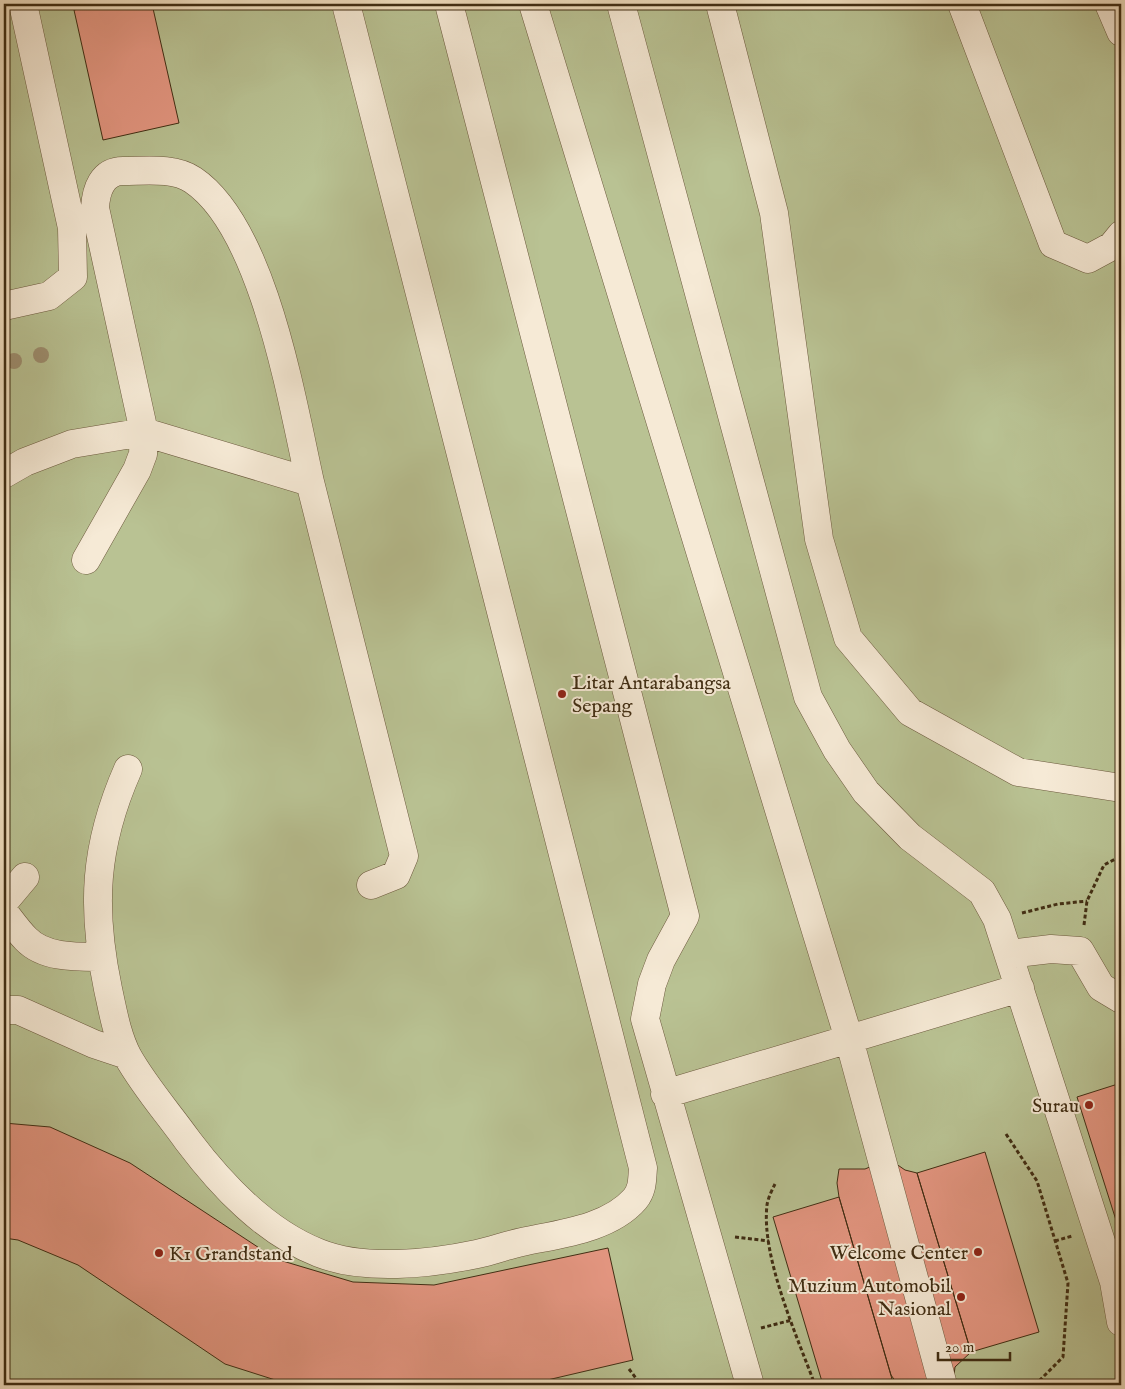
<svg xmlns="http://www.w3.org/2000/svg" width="1125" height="1389" viewBox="0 0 1125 1389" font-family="'IM FELL English',serif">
<rect width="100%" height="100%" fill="#f1dfc0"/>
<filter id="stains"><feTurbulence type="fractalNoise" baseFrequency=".004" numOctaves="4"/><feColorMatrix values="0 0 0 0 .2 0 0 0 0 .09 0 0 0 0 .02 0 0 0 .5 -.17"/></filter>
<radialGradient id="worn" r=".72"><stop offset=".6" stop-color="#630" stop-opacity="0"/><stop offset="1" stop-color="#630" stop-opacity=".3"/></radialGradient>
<path fill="#b9c293" stroke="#7c7853" d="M4,4H1121V1385H4Z"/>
<path fill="#e49681" stroke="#402d13" d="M102,4H152L179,123L103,140L74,10Z
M1121,1083V1236L1077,1097Z
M4,1123L50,1127L130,1163L276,1259L353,1282L434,1285L608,1248L633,1360L526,1385H291L225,1364L78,1265L18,1240L4,1238Z
M985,1152L1039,1332L971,1352L917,1173Z
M889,1159L905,1170L917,1173L971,1352L955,1367L953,1384L898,1385L891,1375L839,1197L837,1183L839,1169H865Z
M839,1197L892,1379L870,1385H823L773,1217Z"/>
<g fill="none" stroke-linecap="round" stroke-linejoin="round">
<g stroke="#6c5a3e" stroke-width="29">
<path id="minor" d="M449,4L685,916L661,960L652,984L645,1019L750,1385
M533,4L849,1039L943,1385
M621,4L808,697L837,750L866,792L910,837L982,892L997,919L1114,1282L1121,1322
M720,4L774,213L819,539L848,638L910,712L1018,772L1121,788
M962,4L1053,244L1088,259L1112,246L1121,235
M1109,4L1121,32
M4,306L49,296L73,277L72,228L23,4
M4,474L25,462L72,444L144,432L310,482L404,856L396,875L371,885
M86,560L137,470L143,454L144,432L95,208C96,190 102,171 123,171C145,171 174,167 193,180C264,228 292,402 310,482
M128,769C94,846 91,908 108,989C113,1012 117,1036 128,1057C145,1087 168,1113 188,1141C222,1186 265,1232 319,1253C364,1271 430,1264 477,1254C492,1251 507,1245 522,1242C559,1234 609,1229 635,1199C643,1189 642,1179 643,1168L346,4
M4,902L25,877
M4,912C11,921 18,931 26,939C44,958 77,957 101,957
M1009,954L1051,949L1080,951L1101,987L1121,999
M4,1010H18L94,1044L127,1055
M665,1094L1020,988"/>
</g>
<path stroke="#402d13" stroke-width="3" stroke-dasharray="4 2.5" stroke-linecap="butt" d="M1022,913L1058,904L1087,901
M1084,925L1087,901L1104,865L1121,856
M1006,1134L1037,1181L1068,1283L1063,1357L1035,1385
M775,1184C772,1190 768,1198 767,1205C761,1257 797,1336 815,1385
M735,1237L769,1241
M1055,1241L1072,1236
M761,1328L792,1320
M629,1369L641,1385
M4,1375L12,1385"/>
<use href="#minor" stroke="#f6ead6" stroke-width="28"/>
</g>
<g fill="#9d8e6f">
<circle cx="41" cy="355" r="8"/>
<circle cx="14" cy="361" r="8"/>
</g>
<g fill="#8f2418" stroke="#f6ead6" stroke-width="2">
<circle cx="562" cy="694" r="5"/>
<circle cx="1089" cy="1105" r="5"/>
<circle cx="978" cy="1252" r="5"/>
<circle cx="159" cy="1253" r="5"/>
<circle cx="961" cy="1297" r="5"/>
</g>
<g text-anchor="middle" stroke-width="4" stroke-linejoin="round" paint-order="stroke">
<g font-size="20" fill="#402d13" stroke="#f6ead6" text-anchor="end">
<text x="572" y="689" text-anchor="start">Litar Antarabangsa<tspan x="572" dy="23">Sepang</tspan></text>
<text x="1079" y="1112">Surau</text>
<text x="968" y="1259">Welcome Center</text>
<text x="169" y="1260" text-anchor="start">K1 Grandstand</text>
<text x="951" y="1292">Muzium Automobil<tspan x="951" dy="23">Nasional</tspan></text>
</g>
</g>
<rect width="1125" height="1389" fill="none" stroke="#f1dfc0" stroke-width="20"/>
<rect x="5" y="5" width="1115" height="1379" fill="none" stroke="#402d13" stroke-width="2.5"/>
<rect x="10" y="10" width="1105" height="1369" fill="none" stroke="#402d13"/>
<path d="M938 1352v8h72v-8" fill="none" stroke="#402d13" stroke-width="2.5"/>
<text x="945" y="1352" font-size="15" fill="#402d13" stroke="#f6ead6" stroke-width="4" paint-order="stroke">20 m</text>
<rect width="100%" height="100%" filter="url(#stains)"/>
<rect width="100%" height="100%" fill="url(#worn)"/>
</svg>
